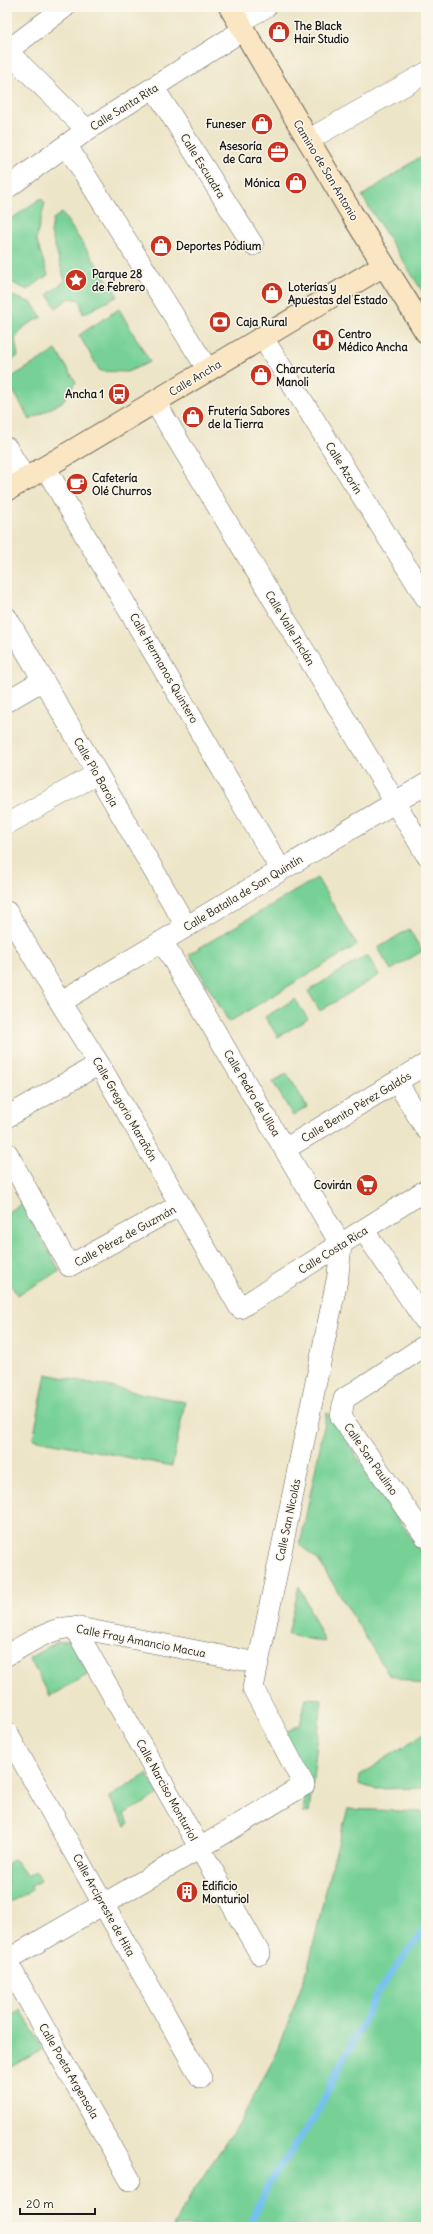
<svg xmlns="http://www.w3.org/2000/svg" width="433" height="2234" viewBox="0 0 433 2234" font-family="Delius,sans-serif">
<rect width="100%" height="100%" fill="#fbf7ec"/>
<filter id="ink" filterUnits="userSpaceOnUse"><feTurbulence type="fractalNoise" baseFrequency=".025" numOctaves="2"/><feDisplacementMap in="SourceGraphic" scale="8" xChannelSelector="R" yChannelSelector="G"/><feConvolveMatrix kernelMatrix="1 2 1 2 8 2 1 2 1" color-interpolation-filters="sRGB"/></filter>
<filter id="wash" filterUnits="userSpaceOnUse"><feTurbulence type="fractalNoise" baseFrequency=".012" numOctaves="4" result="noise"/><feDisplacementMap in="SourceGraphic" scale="16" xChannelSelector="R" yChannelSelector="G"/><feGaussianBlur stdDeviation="0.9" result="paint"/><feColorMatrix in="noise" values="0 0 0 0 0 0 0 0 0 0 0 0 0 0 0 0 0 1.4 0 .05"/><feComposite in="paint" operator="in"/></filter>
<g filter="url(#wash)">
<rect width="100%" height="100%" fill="#ede5c7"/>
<path fill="#77d197" stroke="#4a765a" d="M426,153V297L362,196Z
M41,198L45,203L36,239L48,275L27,290L7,280V222Z
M62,213L118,296L83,314L80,300L69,298L56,308L48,294L65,281L51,233L53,219Z
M7,294L32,303L42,317L25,326L15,339L18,356L7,362Z
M119,309L150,362L127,372L100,371L79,335Z
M56,350L76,382L62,402L30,420L7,380Z
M317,878L357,945L229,1022L189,954Z
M409,929L422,951L391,970L378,948Z
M367,955L379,975L320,1011L308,991Z
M295,999L308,1019L278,1037L265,1017Z
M287,1073L307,1107L293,1116L273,1082Z
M22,1204L60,1271L17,1295L7,1278V1212Z
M46,1374L185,1402L172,1466L33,1439Z
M327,1412L426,1560V1686L389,1675L319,1561L300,1545Z
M299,1586L325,1642L288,1635Z
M70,1640L89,1674L50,1696L29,1658L57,1642Z
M306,1698L322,1699L309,1813L303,1812L307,1781L284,1733L300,1725Z
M426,1732V1788L375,1789L359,1784L360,1775Z
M147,1774L159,1795L124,1814L129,1823L125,1826L109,1797Z
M348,1809L426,1812V2227H174L187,2200L241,2120L278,2051L308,1968L329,1876Z
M14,1859L27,1876L36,1871L41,1880L30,1887L32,1890L7,1904V1863Z
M21,2010L43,2049L7,2070V2018Z"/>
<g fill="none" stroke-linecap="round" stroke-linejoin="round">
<path stroke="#75c1ee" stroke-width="7" d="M249,2227L270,2181L313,2120L378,1992L426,1927"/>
</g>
</g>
<g filter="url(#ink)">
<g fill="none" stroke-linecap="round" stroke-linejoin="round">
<g stroke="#656258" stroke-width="22">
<path id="street" d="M239,22L266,7
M7,51L87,130
M7,51L65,7
M154,88L253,245
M308,140L426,73
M67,146L208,370
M7,188L87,130L243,30
M263,338L426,598
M155,402L426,854
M7,448L25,479
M45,467L281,870
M7,618L186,926
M7,701L43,680
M7,824L97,774
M7,912L60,1002L99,1064L240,1308L426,1190
M60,1002L426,784
M397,1082L426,1129
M7,1117L99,1064
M285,1149L426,1064
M7,1153L69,1266L180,1205
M364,1231L426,1322
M426,1345L344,1399L341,1417L426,1537
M74,1627L260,1954
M7,1655C29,1643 49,1628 74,1627L258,1663
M7,1733L201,2078
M7,1960L200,1848L304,1785L253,1688L338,1275L341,1245L162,941
M7,1962L130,2180"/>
</g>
<g stroke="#656258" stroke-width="24">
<path id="secondary" d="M230,7L352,214L426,332
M7,490L384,265"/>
</g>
<use href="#street" stroke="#fff" stroke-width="21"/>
<use href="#secondary" stroke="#fbe6c3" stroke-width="22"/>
</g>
</g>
<defs>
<g id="shop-disc" transform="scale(1.15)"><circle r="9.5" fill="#c8321e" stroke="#fbf7ec"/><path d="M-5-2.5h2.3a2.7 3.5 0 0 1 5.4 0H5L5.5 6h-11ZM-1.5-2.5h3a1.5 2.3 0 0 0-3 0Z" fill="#fff"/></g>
<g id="office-disc" transform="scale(1.15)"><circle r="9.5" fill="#c8321e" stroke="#fbf7ec"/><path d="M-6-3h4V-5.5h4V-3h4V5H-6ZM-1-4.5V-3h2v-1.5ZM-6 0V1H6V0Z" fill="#fff"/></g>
<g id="sight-disc" transform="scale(1.15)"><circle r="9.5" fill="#c8321e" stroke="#fbf7ec"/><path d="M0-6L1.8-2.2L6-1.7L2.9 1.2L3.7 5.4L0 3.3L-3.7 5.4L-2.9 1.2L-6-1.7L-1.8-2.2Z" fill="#fff"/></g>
<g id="bank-disc" transform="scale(1.15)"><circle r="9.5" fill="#c8321e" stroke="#fbf7ec"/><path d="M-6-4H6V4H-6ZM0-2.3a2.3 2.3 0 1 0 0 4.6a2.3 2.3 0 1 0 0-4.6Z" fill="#fff"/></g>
<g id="hospital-disc" transform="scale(1.15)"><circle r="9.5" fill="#c8321e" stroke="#fbf7ec"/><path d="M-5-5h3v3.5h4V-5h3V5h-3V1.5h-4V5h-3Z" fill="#fff"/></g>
<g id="bus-disc" transform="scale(1.15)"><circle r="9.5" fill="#c8321e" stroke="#fbf7ec"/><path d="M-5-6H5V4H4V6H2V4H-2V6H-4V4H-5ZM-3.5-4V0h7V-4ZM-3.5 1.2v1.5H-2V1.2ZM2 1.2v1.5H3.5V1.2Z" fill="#fff"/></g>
<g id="cafe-disc" transform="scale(1.15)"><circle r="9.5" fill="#c8321e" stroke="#fbf7ec"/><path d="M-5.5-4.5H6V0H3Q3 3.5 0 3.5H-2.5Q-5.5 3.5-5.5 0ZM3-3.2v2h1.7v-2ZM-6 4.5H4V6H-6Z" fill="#fff"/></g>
<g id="supermarket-disc" transform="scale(1.15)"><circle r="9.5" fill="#c8321e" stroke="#fbf7ec"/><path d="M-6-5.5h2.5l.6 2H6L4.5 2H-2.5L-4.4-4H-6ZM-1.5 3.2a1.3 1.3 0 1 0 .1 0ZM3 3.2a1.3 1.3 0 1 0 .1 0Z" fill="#fff"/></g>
<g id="building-disc" transform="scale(1.15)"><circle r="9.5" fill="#c8321e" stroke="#fbf7ec"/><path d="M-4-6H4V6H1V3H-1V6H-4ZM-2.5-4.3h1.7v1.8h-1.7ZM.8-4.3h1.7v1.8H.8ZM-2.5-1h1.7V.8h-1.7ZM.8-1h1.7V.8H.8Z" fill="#fff"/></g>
</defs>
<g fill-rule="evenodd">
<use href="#shop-disc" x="279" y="32"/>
<use href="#shop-disc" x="262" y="124"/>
<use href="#office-disc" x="278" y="152"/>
<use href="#shop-disc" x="296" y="183"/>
<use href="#shop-disc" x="161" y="246"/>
<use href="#sight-disc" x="76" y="280"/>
<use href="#shop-disc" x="272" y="293"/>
<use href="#bank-disc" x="220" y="322"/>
<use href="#hospital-disc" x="323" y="340"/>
<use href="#shop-disc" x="261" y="375"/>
<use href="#bus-disc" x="119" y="394"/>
<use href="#shop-disc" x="193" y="417"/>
<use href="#cafe-disc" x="77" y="484"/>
<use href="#supermarket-disc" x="367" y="1185"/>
<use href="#building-disc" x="187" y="1892"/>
</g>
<g text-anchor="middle" stroke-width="3" stroke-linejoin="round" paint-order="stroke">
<g font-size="11" font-weight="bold" fill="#1c1c1c" stroke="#fbf7ec" text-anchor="start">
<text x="294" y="30">The Black<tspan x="294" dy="13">Hair Studio</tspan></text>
<text x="246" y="128" text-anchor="end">Funeser</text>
<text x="262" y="150" text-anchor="end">Asesoría<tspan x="262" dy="13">de Cara</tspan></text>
<text x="280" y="187" text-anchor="end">Mónica</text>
<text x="176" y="250">Deportes Pódium</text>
<text x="92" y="278">Parque 28<tspan x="92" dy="13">de Febrero</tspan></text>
<text x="288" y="291">Loterías y<tspan x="288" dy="13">Apuestas del Estado</tspan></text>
<text x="236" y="326">Caja Rural</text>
<text x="338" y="338">Centro<tspan x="338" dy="13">Médico Ancha</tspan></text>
<text x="276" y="373">Charcutería<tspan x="276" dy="13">Manoli</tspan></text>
<text x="104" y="398" text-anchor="end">Ancha 1</text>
<text x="208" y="415">Frutería Sabores<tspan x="208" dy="13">de la Tierra</tspan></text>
<text x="92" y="482">Cafetería<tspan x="92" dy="13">Olé Churros</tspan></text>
<text x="352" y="1189" text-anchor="end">Covirán</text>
<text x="202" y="1890">Edificio<tspan x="202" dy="13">Monturiol</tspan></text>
</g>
<g font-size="11" fill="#1c1c1c" stroke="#fbf7ec">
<text transform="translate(124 107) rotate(-32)" y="4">Calle Santa Rita</text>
<text transform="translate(203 166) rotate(58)" y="4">Calle Escuadra</text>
<text transform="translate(326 170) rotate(59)" y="4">Camino de San Antonio</text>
<text transform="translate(195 378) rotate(-31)" y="4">Calle Ancha</text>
<text transform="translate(344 468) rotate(58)" y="4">Calle Azorín</text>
<text transform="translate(290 628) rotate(59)" y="4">Calle Valle Inclán</text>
<text transform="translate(164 668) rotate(60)" y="4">Calle Hermanos Quintero</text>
<text transform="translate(96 772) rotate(60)" y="4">Calle Pío Baroja</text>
<text transform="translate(243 893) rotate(-31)" y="4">Calle Batalla de San Quintín</text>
<text transform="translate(252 1093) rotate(59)" y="4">Calle Pedro de Ulloa</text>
<text transform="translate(356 1107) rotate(-31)" y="4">Calle Benito Pérez Galdós</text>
<text transform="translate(125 1109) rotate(60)" y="4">Calle Gregorio Marañón</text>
<text transform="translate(125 1236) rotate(-29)" y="4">Calle Pérez de Guzmán</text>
<text transform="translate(333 1250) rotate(-32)" y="4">Calle Costa Rica</text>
<text transform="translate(371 1459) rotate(55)" y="4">Calle San Paulino</text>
<text transform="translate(288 1520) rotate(-78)" y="4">Calle San Nicolás</text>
<text transform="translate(141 1641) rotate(11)" y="4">Calle Fray Amancio Macua</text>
<text transform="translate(167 1790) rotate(61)" y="4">Calle Narciso Monturiol</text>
<text transform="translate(104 1905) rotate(61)" y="4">Calle Arcipreste de Hita</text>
<text transform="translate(69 2071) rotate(60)" y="4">Calle Poeta Argensola</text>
</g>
</g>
<rect width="433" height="2234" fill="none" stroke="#fbf7ec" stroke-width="24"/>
<path d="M20 2208v6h75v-6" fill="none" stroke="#1c1c1c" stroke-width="2"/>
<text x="26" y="2208" font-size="12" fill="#1c1c1c" stroke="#fbf7ec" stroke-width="3" paint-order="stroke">20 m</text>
</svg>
